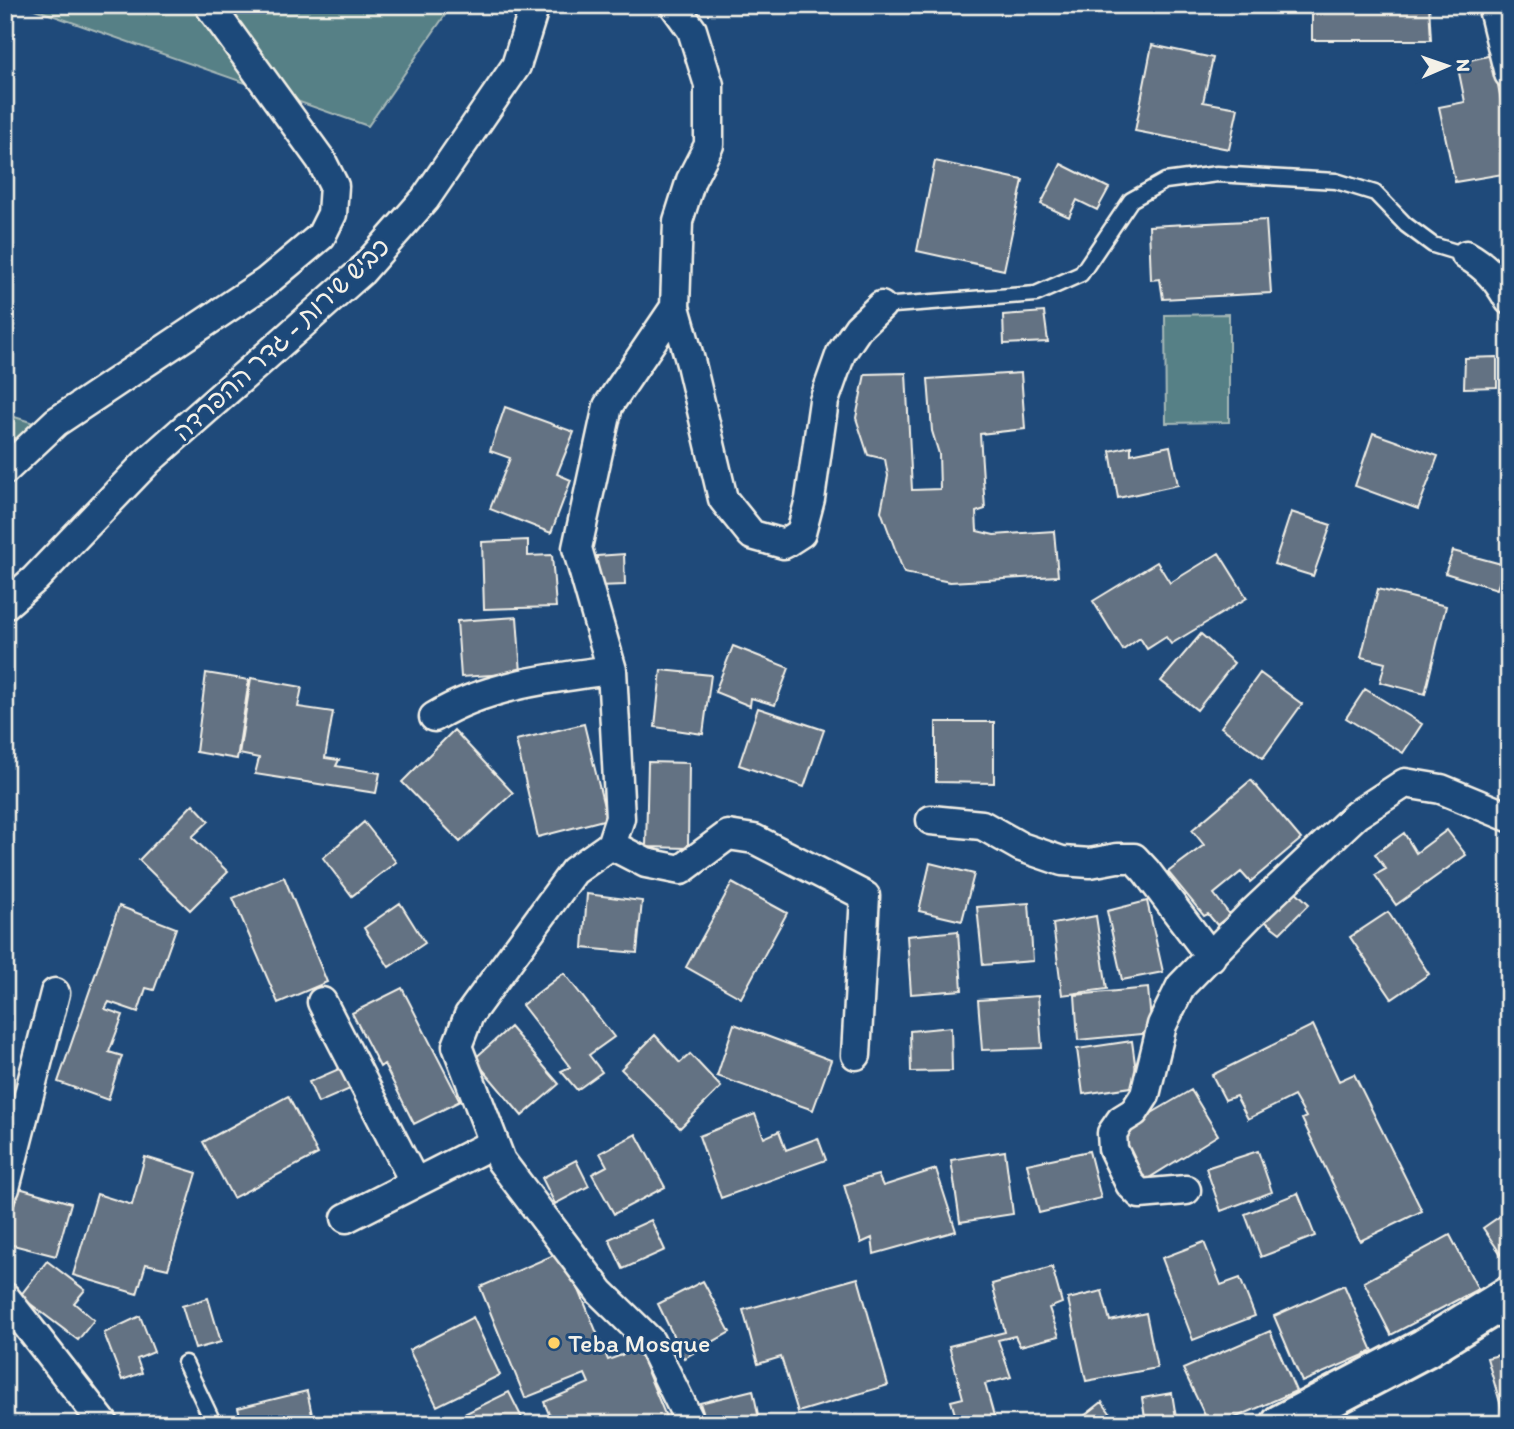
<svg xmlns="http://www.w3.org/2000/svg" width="1514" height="1429" viewBox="0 0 1514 1429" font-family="Itim,'Playpen Sans Hebrew',sans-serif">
<rect width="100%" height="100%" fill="#1f4a7a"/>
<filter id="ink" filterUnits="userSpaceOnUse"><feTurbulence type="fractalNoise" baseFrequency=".0143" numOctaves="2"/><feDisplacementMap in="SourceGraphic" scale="14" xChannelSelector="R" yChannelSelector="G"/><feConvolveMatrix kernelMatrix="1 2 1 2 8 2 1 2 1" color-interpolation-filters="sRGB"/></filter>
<g filter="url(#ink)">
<path fill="#578086" stroke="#a6b8b7" stroke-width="2" d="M23,5H452L368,126Z
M1229,314V422L1166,423L1165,315Z
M5,414L37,424L5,464Z"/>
<path fill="#637283" stroke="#f4f1e8" stroke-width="2" d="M1312,5H1429L1431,40H1312Z
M1152,45L1213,58L1203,102L1238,108L1229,149L1135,131Z
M1492,55L1509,140V173L1455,182L1439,107L1465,102L1457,63Z
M935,161L1023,180L1004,270L917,251Z
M1061,164L1109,188L1097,210L1077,200L1069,217L1041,204Z
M1266,220L1271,293L1163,299L1160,279L1151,280L1149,226Z
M1044,312L1048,342L1004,344L1003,315Z
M1497,357V387L1464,388L1465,358Z
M906,373L912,490L940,489L939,454L932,431L928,379L1021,373L1025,429L980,434L985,509L976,512L977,531L994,535L1054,531L1058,576L950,582L904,573L881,511L888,476L885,459L868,455L856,418L865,374Z
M505,407L574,432L557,474L571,480L551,533L490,509L510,458L490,451Z
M1373,433L1438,456L1418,509L1355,486Z
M1131,446V454L1170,446L1178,485L1118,498L1110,451Z
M1291,512L1331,525L1313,576L1274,564Z
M528,540V556L552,555L556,607L484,609L482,542Z
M1453,551L1505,565L1497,589L1445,573Z
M1219,553L1247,598L1171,644L1166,637L1147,649L1140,638L1123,650L1093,601L1157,562L1170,583Z
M624,554L625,585L598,586L597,556Z
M1378,589L1446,606L1425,694L1380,682L1385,663L1361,657Z
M517,617L521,673L461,677L457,621Z
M1201,634L1234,663L1197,710L1161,681Z
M733,646L789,668L775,705L751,698L750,706L715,692Z
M661,670L711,675L703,734L655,727Z
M206,673L249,680L237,759L196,752Z
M1260,673L1302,704L1263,758L1221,727Z
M251,678L302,687L298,707L333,712L325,758L339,760L336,766L380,773L376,793L255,774L259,758L239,754Z
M1365,689L1422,724L1403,753L1346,718Z
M758,708L824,730L804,787L739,765Z
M936,722H994V783L936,782Z
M584,724L607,819L538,837L516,740Z
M454,730L513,793L460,842L402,782Z
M648,762L689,763L688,848L646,847Z
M1251,780L1301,839L1250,882L1241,872L1214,894L1230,915L1217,925L1208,914L1204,916L1168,872L1204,845L1192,830Z
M193,804L209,821L192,837L228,872L190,910L139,860Z
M364,822L396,862L352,896L323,858Z
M1447,830L1466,855L1396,905L1375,875L1386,869L1375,854L1404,833L1416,853Z
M930,863L974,874L962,921L919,911Z
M284,877L327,982L278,1003L233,898Z
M732,883L787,913L741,998L686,967Z
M1291,887L1309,904L1280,933L1262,919Z
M587,894L642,901L637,953L583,948Z
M1147,901L1163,972L1122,980L1107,911Z
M400,903L425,943L389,967L364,928Z
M1029,903L1033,961L983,965L977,907Z
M119,906L176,928L154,990L146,988L138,1012L109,1002L105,1009L123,1015L109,1052L122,1056L108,1100L58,1082Z
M1388,912L1429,974L1392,999L1350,937Z
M1096,916L1107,989L1062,995L1053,924Z
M958,931L962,990L911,994L907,936Z
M1509,964V978L1502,969Z
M564,973L614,1037L589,1055L602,1072L577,1090L561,1071L570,1067L522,1005Z
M402,988L460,1101L414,1124L384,1064L380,1067L352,1013Z
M1148,988L1152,1033L1078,1040L1075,995Z
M1038,996L1042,1048L982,1050L978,1000Z
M734,1024L831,1060L813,1110L717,1076Z
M1313,1025L1339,1081L1354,1074L1422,1211L1360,1241L1302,1119L1306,1117L1294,1096L1248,1119L1236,1096L1225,1100L1212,1075Z
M510,1027L559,1084L522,1116L474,1059Z
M951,1027L952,1071L911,1072L910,1031Z
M655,1035L680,1063L690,1054L721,1087L680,1128L621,1069Z
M1132,1041L1138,1086L1083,1094L1077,1049Z
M341,1068L350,1089L318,1103L309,1082Z
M1191,1090L1218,1135L1144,1181L1116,1134Z
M288,1096L318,1154L233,1198L203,1142Z
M755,1114L764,1138L779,1131L786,1150L818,1138L826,1160L721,1198L699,1136Z
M636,1134L665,1187L614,1214L592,1174L607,1166L600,1153Z
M1005,1151L1013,1214L960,1222L951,1160Z
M1089,1151L1101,1198L1039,1213L1027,1164Z
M1258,1151L1272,1192L1221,1211L1206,1168Z
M145,1157L197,1173L168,1269L146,1264L137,1294L73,1275L97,1194L132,1205Z
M576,1160L589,1186L555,1204L542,1178Z
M936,1169L956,1231L874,1254L872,1238L861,1243L844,1185L878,1175L883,1186Z
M19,1188L71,1203L56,1256L5,1243V1235Z
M1298,1193L1315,1236L1261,1257L1245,1214Z
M1509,1210V1266L1483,1228Z
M651,1220L665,1250L623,1269L609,1239Z
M1450,1235L1478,1289L1391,1335L1364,1282Z
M1204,1242L1221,1285L1240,1278L1255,1316L1193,1340L1162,1258Z
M563,1251L608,1360L638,1349L669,1424H553L544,1402L589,1383L585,1374L525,1398L480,1287Z
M47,1261L85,1290L74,1303L94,1320L78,1340L20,1296Z
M1052,1267L1062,1303L1049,1308L1059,1336L1020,1346L1015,1336L998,1340L1011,1377L985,1384L994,1416L968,1424H958L951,1401L963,1398L949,1346L1005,1332L992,1284Z
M858,1278L888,1385L798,1412L781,1357L758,1364L743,1310Z
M703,1281L730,1332L684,1358L658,1304Z
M1344,1285L1373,1351L1302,1382L1274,1316Z
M1102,1291L1110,1321L1146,1313L1157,1368L1086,1381L1068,1299Z
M208,1298L221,1342L195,1349L182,1306Z
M140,1316L154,1352L137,1359L142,1373L122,1380L104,1333Z
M473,1317L500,1375L437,1406L409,1350Z
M1270,1331L1296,1391L1221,1424H1209L1183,1369Z
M1507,1353L1509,1360V1415L1504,1416L1487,1358Z
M753,1390L760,1424H707L700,1403Z
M307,1391L314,1424H242L238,1408Z
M509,1392L525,1424H454L452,1420Z
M1172,1393L1177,1424H1146L1142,1398Z
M1102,1402L1118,1424H1074Z
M1383,1417L1386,1424H1366Z
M1029,1420L1030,1424H999Z"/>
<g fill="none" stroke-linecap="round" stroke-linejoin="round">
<g stroke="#f4f1e8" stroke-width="19">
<path id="lane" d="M881,306L1036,294L1081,274L1131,200L1165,181L1217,174L1336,181L1375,193L1406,225L1433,245L1466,255
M185,1363L214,1424"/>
</g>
<g stroke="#f4f1e8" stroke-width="33">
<path id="street" d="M674,5L692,30L709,85V145L691,180L678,221L675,307
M1492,5L1509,74
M1466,255C1486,266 1498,280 1509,300
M5,470L56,422L266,282L321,236L332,214L334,186L321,160L209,5
M5,605L35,579L148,461L361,272L425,199L516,66L535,5
M434,717C486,685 552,678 612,670
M931,820L982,825L1021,847L1062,861L1090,863L1117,858H1134L1146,871L1211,957
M611,845L646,863L681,870L728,835L754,839L865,896L856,1055
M322,1002L415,1183
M5,1188L55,993
M1186,1190L1140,1194L1130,1184L1113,1149L1112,1133L1121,1120L1134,1112L1145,1095L1162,1025L1181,986L1250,915L1356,815L1405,783L1441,789L1509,817
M346,1218L494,1143
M5,1297L104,1424
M691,1424L650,1341L600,1292L501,1161L457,1046L469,1015L574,871L611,845L620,818L612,670L577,548L608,406L675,307L691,364L723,499L752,535L784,544L801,533L810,499L824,401L841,353L858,328L881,306"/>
</g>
<g stroke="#f4f1e8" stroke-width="44">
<path id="secondary" d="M1281,1424L1425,1348L1509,1296"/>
</g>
<use href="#lane" stroke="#1f4a7a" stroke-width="14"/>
<use href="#street" stroke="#1f4a7a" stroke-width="28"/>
<use href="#secondary" stroke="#1f4a7a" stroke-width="38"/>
</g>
</g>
<circle fill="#ffd166" stroke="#1f4a7a" stroke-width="2.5" cx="554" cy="1343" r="7"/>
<g text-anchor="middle" stroke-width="6" stroke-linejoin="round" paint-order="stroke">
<g font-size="26" fill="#f4f1e8" stroke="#1f4a7a">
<text transform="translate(281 339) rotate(-43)" y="9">כביש שירות - גדר ההפרדה</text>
</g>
<g font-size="26" fill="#f4f1e8" stroke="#1f4a7a" text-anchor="start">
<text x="568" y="1352">Teba Mosque</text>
</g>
</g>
<rect width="1514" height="1429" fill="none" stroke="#1f4a7a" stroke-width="28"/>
<rect x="14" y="14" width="1486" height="1401" fill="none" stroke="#f4f1e8" stroke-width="2.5" filter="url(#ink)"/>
<g transform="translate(1447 66) rotate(88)" stroke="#1f4a7a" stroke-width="5" paint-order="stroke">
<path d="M0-5L12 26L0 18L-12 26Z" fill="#f4f1e8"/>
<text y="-10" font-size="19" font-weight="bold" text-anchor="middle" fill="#f4f1e8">N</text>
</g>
</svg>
